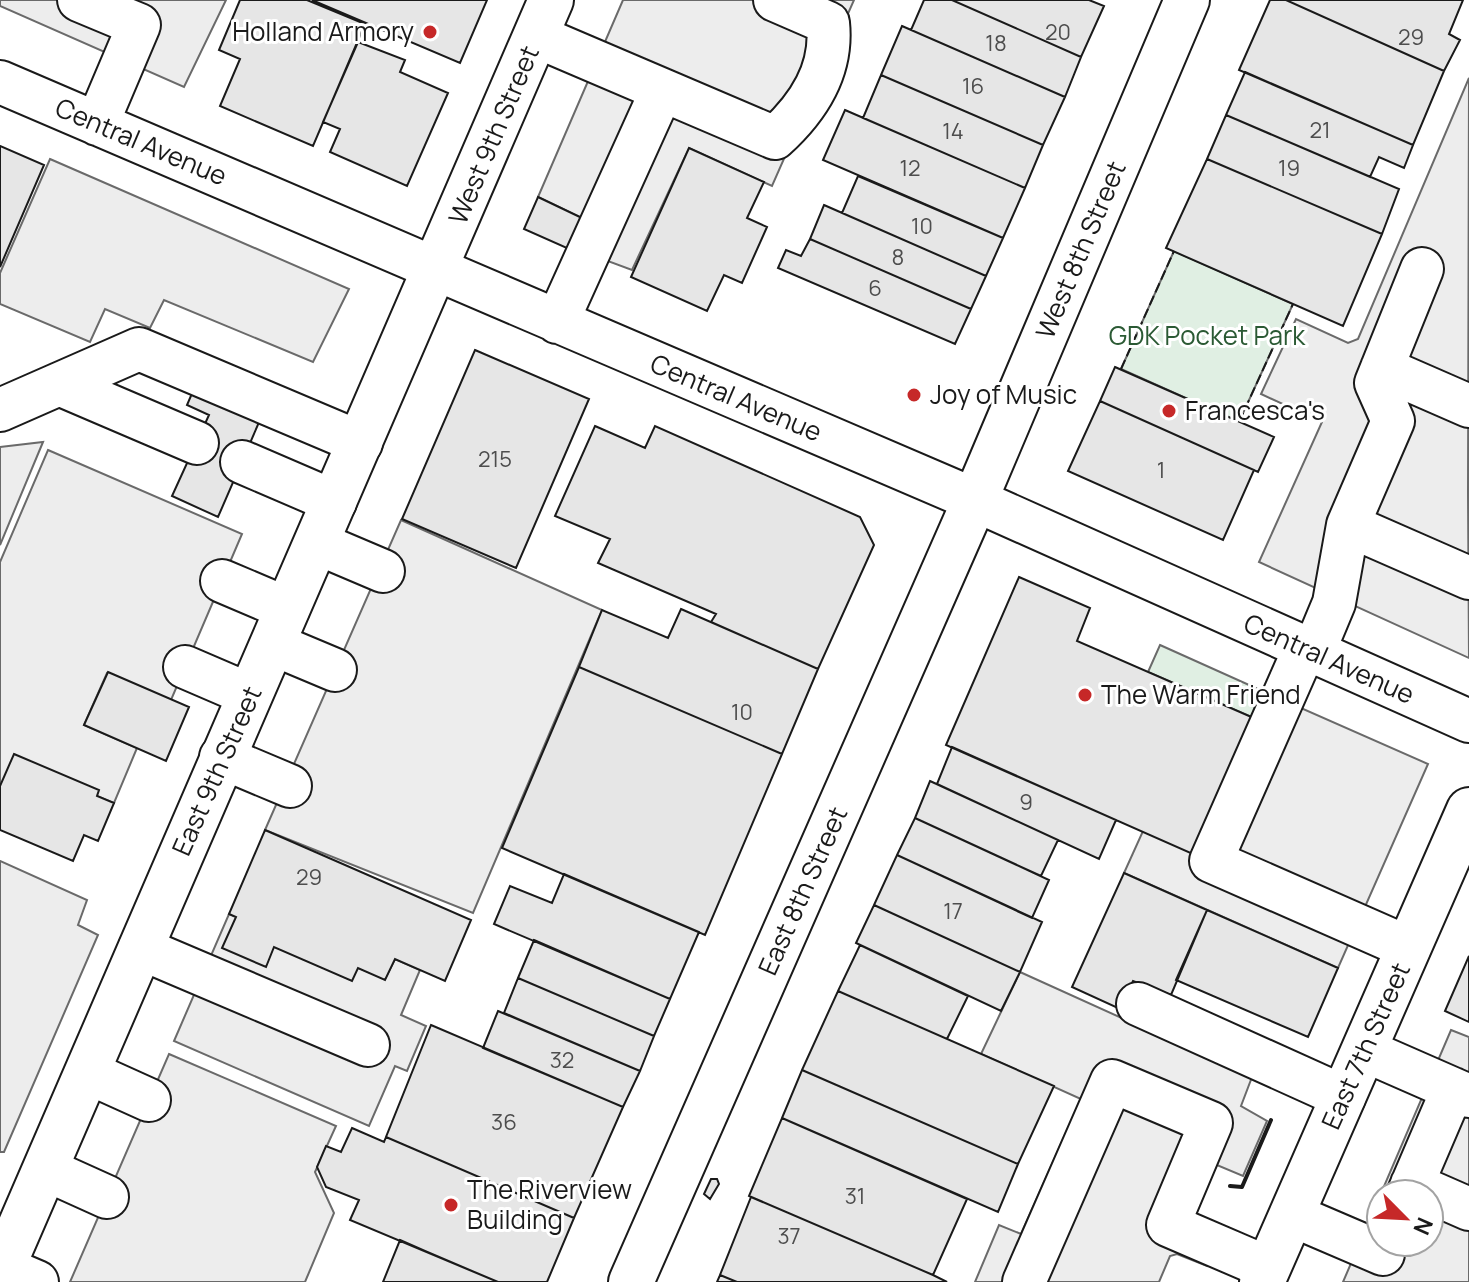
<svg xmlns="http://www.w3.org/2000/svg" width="1469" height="1282" viewBox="0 0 1469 1282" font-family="Manrope,sans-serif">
<rect width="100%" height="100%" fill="#fff"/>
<path fill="#e0efe3" stroke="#6a6a6a" stroke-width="2" d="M1174,251L1293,304L1239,422L1121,369Z
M1160,645L1267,693L1256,719L1148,672Z"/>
<path fill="#ededed" stroke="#6a6a6a" stroke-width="2" fill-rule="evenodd" d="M0,0H226L184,87L0,6Z
M623,0H854L772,186L689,148L632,270L608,261L602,264L582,218L538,197Z
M1469,78L1468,493L1469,658L1259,562L1322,422L1261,394L1296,319L1348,343L1358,339Z
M50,159L349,289L313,362L164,300L150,328L105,309L90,342L0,304V273Z
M43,442L0,545V447Z
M48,450L242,534L171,700L107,673L84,725L137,748L114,803L97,796L0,786V562Z
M401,520L602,610L473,913L265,830Z
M1267,693L1428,764L1338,968L1124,873L1143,831L1195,854Z
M0,861L87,900L78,925L98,935L4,1152H0Z
M229,914L385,979L395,959L420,970L401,1015L426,1026L407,1071L395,1066L369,1126L174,1041Z
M1020,972L1252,1077L1241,1106L1267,1121L1243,1176L1217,1165L1210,1166L1191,1210L1195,1216L1223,1228L1207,1266L1177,1254L1170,1256L1159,1282H975L999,1225L1021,1234L1081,1099L981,1054Z
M1451,1030L1469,1037V1282H1343ZM1381,1194H1429V1242H1381Z
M169,1054L336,1126L315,1172L334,1213L305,1282H70Z"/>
<path fill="#e6e6e6" stroke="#1a1a1a" stroke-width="2" d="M240,0H307L365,24L313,146L220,106L240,59L219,50Z
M312,0H487L460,63Z
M924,0H952L1081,57L1065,97L911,30Z
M952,0H1089L1104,6L1081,57Z
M1270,0H1286L1444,71L1413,145L1239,70Z
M1286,0H1463L1449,34L1460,40L1444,71Z
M902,26L1065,97L1043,145L881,75Z
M358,42L405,60L400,72L448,93L407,186L330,152L340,129L323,122Z
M1245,72L1413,145L1404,168L1379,157L1370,177L1226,115Z
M881,75L1043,145L1025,188L863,118Z
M845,110L1025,188L1003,238L823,160Z
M1226,115L1399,189L1382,234L1207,159Z
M0,146L44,165L0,267Z
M689,148L764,182L747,218L767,227L742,283L724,275L707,311L631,277Z
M1207,159L1382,234L1343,326L1166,248Z
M858,176L1003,238L986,276L842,213Z
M538,197L582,218L569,249L524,229Z
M824,205L986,276L971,309L810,239Z
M810,239L971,309L955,344L778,268L786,250L801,256Z
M475,350L589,399L516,568L402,519Z
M1115,367L1274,437L1258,472L1100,401Z
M196,384L263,413L218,517L172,496L209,415L187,405Z
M1100,401L1254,470L1223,540L1068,471Z
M595,426L645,448L655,426L860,517L874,545L818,669L711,622L716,614L598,563L610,539L555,516Z
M1019,577L1090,608L1077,641L1256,719L1195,855L946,745Z
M681,609L818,669L782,754L579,667L602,610L668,638Z
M579,667L782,754L705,935L502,848Z
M108,672L189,707L166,761L84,725Z
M952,747L1116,820L1099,859L937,784Z
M14,754L99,790L97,796L114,803L98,841L84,835L73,861L0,830V786Z
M930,781L1058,840L1041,876L915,818Z
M915,818L1049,880L1032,918L897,855Z
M265,830L471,920L445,981L395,959L385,980L358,968L352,981L274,947L266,967L222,948L236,917L229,914Z
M897,855L1042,922L1020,972L874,905Z
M1124,873L1207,910L1171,995L1133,981L1120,1009L1072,987Z
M564,874L699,932L670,999L494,924L510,886L552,903Z
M874,905L1020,972L1001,1011L856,943Z
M1207,910L1338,968L1308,1037L1176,980Z
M534,940L670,999L654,1036L518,978Z
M860,945L968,996L947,1039L838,991Z
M1469,956V1022L1445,1011Z
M518,978L654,1036L640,1071L504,1013Z
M838,991L1054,1086L1018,1164L802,1070Z
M498,1011L640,1071L623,1107L483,1048Z
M431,1025L623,1107L574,1218L386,1137Z
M802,1070L1018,1164L998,1212L782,1118Z
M782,1118L967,1199L933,1275L749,1196Z
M352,1128L384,1142L386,1137L574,1218L547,1282H498L350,1220L359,1200L326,1187L317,1167L326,1146L341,1152Z
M711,1179H717L719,1184L710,1199L704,1194Z
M751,1197L933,1275L947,1282H737L720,1275Z
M400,1240L425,1251L498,1282H383Z
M720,1275L737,1282H717Z"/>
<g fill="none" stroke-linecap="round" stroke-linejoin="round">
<g stroke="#1a1a1a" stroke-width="46">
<path id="minor" d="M79,0L139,25L97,124
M536,36L775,138C809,107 833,70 828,23L775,0
M0,82L975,500L1469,721
M557,322L662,90
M1382,368L1469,406
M59,384L197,443
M0,410L139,349L361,443
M242,462L335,502
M1348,525L1393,421L1376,383L1422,269
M317,543L383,571
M222,581L288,609
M273,644L335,670
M1305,648L1211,861L1409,948
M1314,651L1334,603L1348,525L1469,578
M185,667L250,695
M221,757L290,786
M140,948L368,1045
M1138,1004L1344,1097
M1364,1050L1469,1096
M87,1072L149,1100
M45,1169L107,1197
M1412,1184L1469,1209
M1408,1194L1453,1089
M1292,1215L1383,1254
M2,1267L37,1282
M1024,1282L1112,1081L1211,1123L1168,1225L1268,1268"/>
</g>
<g stroke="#1a1a1a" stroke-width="48">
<path id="major" d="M0,1273L551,0
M631,1282L975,500L1187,0
M1262,1282L1469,810"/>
</g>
<use href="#minor" stroke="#fff" stroke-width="42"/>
<use href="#major" stroke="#fff" stroke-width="44"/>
<path stroke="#1a1a1a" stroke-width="2" stroke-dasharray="10 4" stroke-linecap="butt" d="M1121,369L1174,251
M1239,422L1293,304"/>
<path stroke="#1a1a1a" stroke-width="4" d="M1230,1186L1242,1187L1271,1120"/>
</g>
<g fill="#c62828" stroke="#fff" stroke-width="3">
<circle cx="430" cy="32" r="8"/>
<circle cx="914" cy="395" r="8"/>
<circle cx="1169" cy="411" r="8"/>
<circle cx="1085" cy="695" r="8"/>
<circle cx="451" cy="1205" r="8"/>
</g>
<g text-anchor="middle" stroke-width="6" stroke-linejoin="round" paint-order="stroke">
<g font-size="22" fill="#4d4d4d">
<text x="1058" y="40">20</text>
<text x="1411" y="45">29</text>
<text x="996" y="51">18</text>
<text x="973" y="94">16</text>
<text x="1320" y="138">21</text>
<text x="953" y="139">14</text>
<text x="910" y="176">12</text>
<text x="1289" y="176">19</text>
<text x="922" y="234">10</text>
<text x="898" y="265">8</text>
<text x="875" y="296">6</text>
<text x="495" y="467">215</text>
<text x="1161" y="478">1</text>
<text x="742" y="720">10</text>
<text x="1026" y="810">9</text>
<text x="309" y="885">29</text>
<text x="953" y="919">17</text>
<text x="562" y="1068">32</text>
<text x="504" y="1130">36</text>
<text x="855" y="1204">31</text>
<text x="789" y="1244">37</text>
</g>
<g font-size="26" fill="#1a1a1a" stroke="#fff" text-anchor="start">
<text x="414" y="41" text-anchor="end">Holland Armory</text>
<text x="930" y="404">Joy of Music</text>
<text x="1185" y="420">Francesca's</text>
<text x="1101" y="704">The Warm Friend</text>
<text x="467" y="1199">The Riverview<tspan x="467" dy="30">Building</tspan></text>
</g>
<g font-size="26" fill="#1a1a1a" stroke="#fff">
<text transform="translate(494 135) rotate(-67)" y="9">West 9th Street</text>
<text transform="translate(141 142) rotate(23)" y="9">Central Avenue</text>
<text transform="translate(1081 250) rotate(-67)" y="9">West 8th Street</text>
<text transform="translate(736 398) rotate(23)" y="9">Central Avenue</text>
<text transform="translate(1329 659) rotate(24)" y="9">Central Avenue</text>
<text transform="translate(217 771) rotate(-66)" y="9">East 9th Street</text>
<text transform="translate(803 891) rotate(-66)" y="9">East 8th Street</text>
<text transform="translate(1366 1046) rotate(-66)" y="9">East 7th Street</text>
</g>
<g font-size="26" fill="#2b5a34" stroke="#fff">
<text x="1207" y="345">GDK Pocket Park</text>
</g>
</g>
<g transform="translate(1405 1218) rotate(114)"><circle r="38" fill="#ffffff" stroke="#a3a3a3" stroke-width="2"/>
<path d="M0-6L14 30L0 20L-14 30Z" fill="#c62828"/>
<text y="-12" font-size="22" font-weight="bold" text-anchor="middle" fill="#1a1a1a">N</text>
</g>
</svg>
